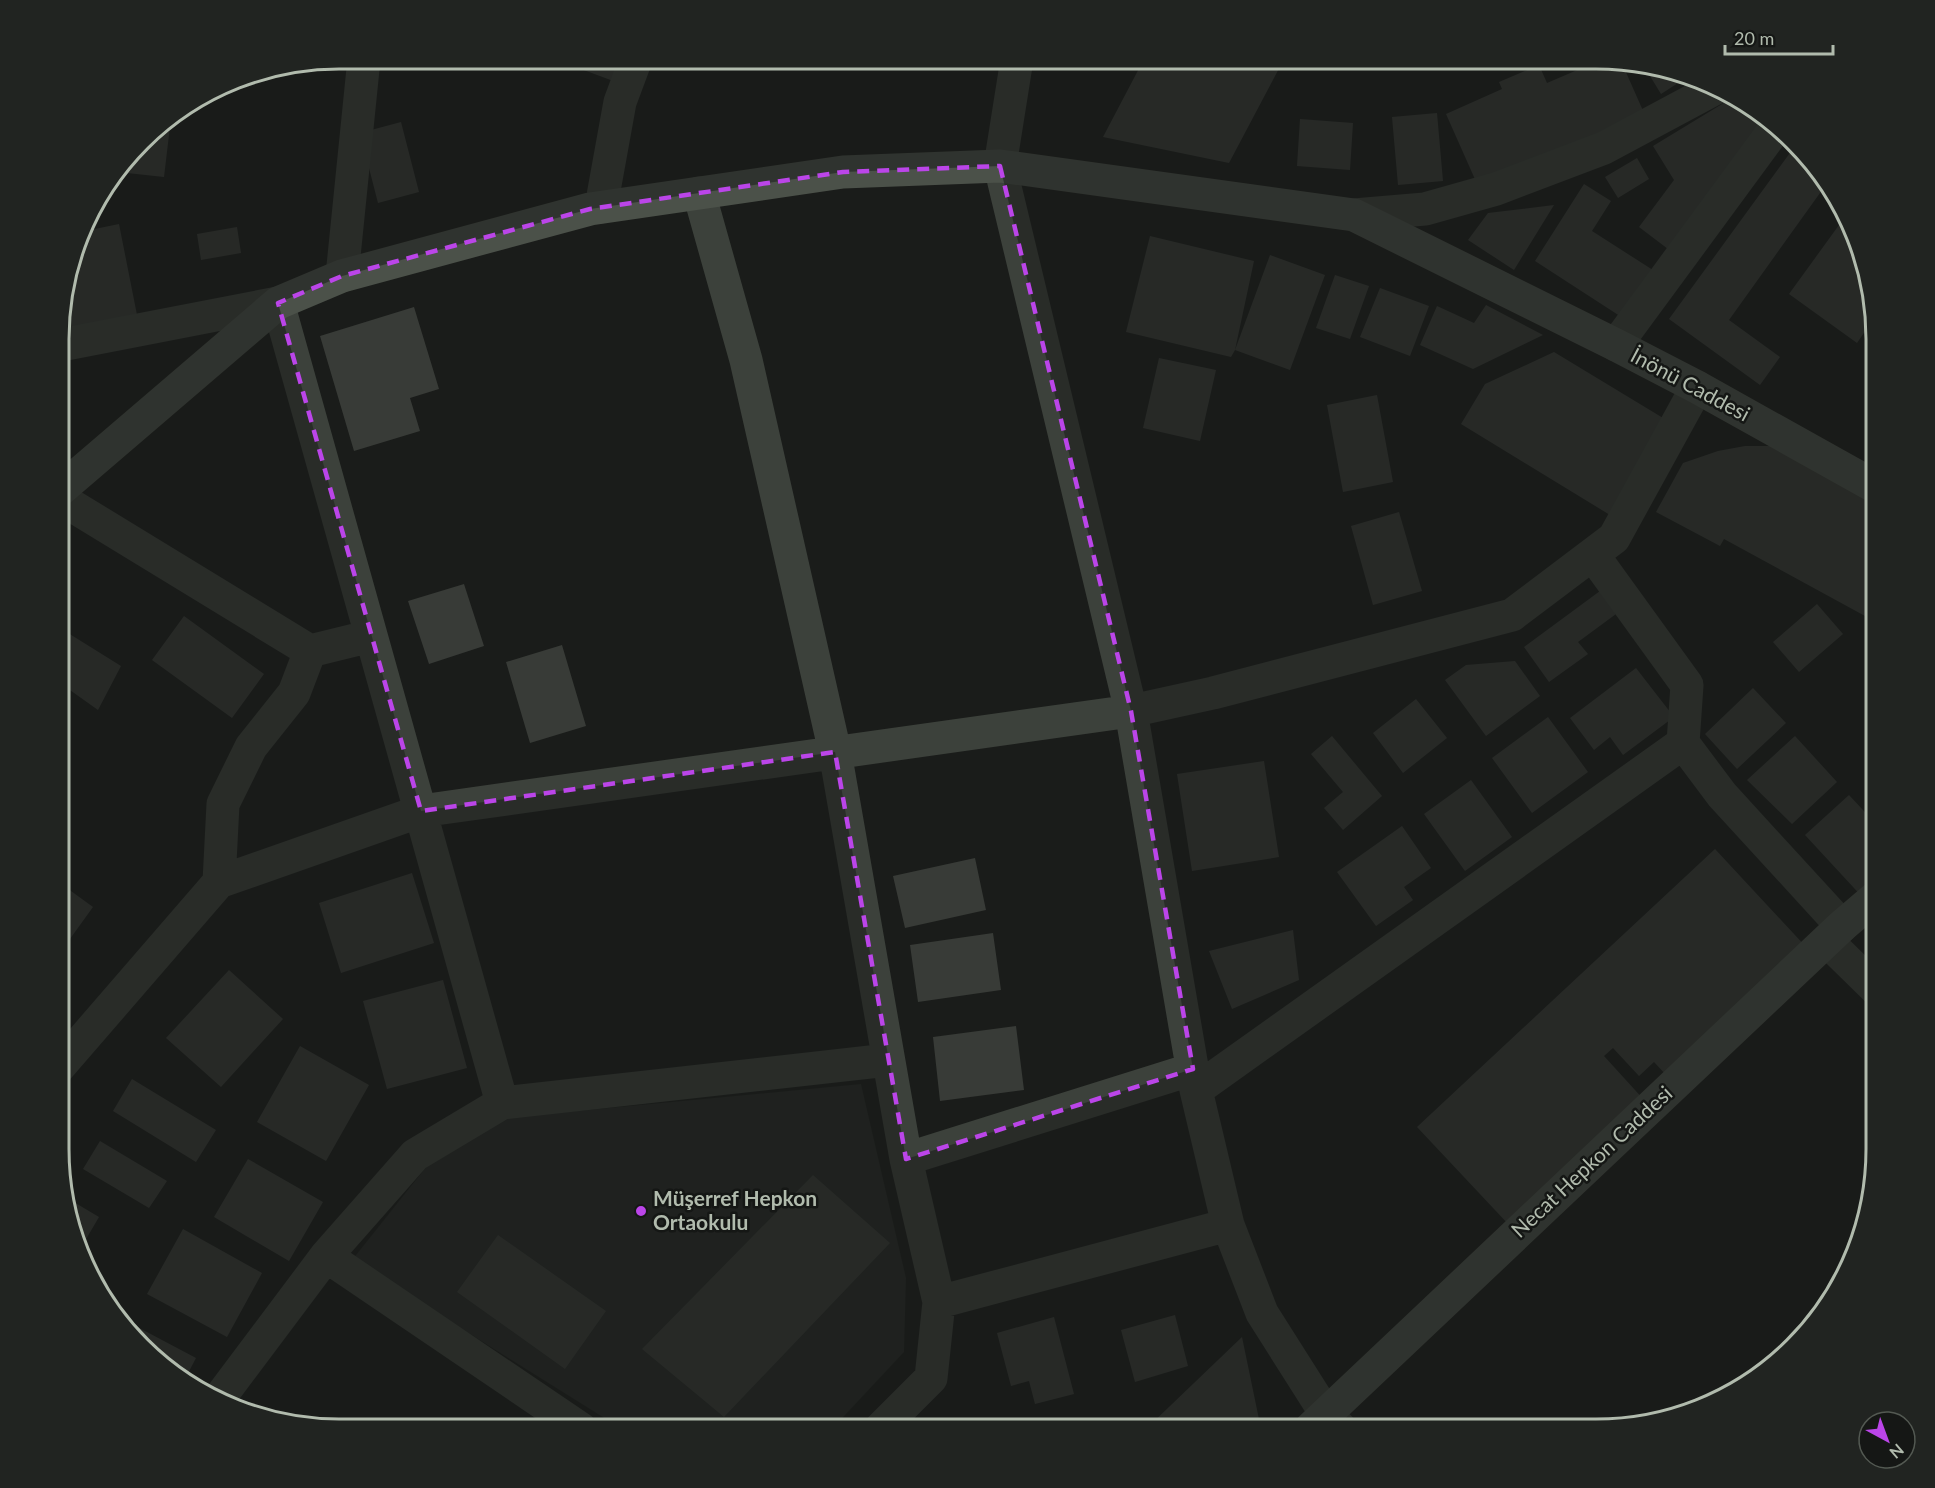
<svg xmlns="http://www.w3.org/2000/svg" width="1935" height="1488" viewBox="0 0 1935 1488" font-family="Lato,sans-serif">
<rect width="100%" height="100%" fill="#1a1c1a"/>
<path fill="#262926" d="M861,1084L906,1278L904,1352L832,1429H622L352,1260L431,1161L504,1118Z"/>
<path fill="#383b37" d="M554,59H625L616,82Z
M1144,59H1284L1229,163L1103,137Z
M1550,59H1577L1555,69Z
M1603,59L1621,61L1644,113L1478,186L1446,114L1502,89L1499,82L1539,65L1547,83Z
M1644,66L1689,76L1661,94Z
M1732,98L1767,119L1668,249L1639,227L1674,180L1653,146Z
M1437,113L1443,181L1398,185L1392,117Z
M171,118L164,177L118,172L154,128Z
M1300,119L1353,123L1350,170L1297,166Z
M401,122L419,192L378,203L360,133Z
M1795,146L1825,186L1729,320L1780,357L1760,385L1669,319Z
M1637,158L1649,179L1618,198L1605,177Z
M1584,184L1611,201L1592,231L1656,272L1626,320L1535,261Z
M1554,205L1514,270L1468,240L1488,213Z
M1847,214L1872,321L1857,343L1789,294Z
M119,224L137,315L61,330V302L85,231Z
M237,227L241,253L201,260L197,234Z
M1150,236L1254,261L1235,350L1231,357L1126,332Z
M1270,255L1325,275L1290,370L1235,350Z
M1335,275L1369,286L1350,339L1316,328Z
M1380,288L1429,306L1410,356L1360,337Z
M1486,305L1543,335L1473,369L1420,345L1437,306L1474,323Z
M414,307L439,389L410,398L420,431L354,451L320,336Z
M1554,352L1668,421L1610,515L1461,424L1485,384Z
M1159,358L1216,370L1200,441L1143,428Z
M1377,395L1393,482L1343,492L1327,405Z
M1745,446H1775L1876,501V622L1724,539L1720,546L1656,512L1683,463L1718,451Z
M1399,512L1422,591L1373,605L1351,526Z
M464,584L484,646L429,664L408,601Z
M1600,591L1616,614L1578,642L1588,654L1549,682L1524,647Z
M1817,604L1843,634L1799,672L1773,642Z
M184,616L264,674L232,718L152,660Z
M60,628L121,666L98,710L60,683Z
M562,645L586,726L530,743L506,662Z
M1515,661L1540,696L1486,736L1445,680L1466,665Z
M1636,668L1674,717L1623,755L1610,737L1594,750L1570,718Z
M1753,688L1786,723L1737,769L1705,734Z
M1416,699L1447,738L1403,773L1373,733Z
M60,712L69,718L60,730Z
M1548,717L1588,772L1532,813L1492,758Z
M1332,736L1382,796L1343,830L1324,808L1343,792L1311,754Z
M1795,736L1837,782L1792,824L1747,780Z
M1264,761L1279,857L1192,871L1177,774Z
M1471,780L1512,837L1465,871L1424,814Z
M1849,795L1876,824V892L1866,901L1805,835Z
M1402,826L1431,868L1404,887L1413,900L1376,926L1337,872Z
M1715,849L1807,948L1668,1077L1654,1062L1639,1076L1613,1048L1604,1056L1645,1101L1510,1226L1417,1127Z
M975,858L986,910L905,928L893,876Z
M412,873L434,943L341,973L319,903Z
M60,883L93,907L62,950L60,948Z
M1293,930L1299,980L1232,1009L1209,951Z
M993,933L1001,990L918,1002L910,945Z
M229,970L283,1019L221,1087L166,1038Z
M443,980L467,1068L387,1089L363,1001Z
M1016,1026L1024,1090L940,1101L933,1037Z
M300,1046L369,1085L326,1161L257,1122Z
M132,1079L216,1130L196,1162L113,1111Z
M100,1141L167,1181L149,1208L83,1169Z
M248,1159L323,1202L289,1261L214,1217Z
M813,1175L890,1243L724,1417L642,1349Z
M67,1198L99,1217L82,1246L80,1244Z
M183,1229L262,1273L227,1337L147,1294Z
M498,1235L606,1311L565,1369L457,1292Z
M1175,1315L1188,1366L1135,1382L1121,1330Z
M1054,1317L1074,1394L1035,1404L1029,1381L1011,1386L997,1333Z
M128,1322L196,1358L185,1379L154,1360L127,1324Z
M1242,1337L1261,1429H1146Z"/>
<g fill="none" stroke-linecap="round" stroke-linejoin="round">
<path stroke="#3c413b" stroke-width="33" d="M1017,59L1000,166L1131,711L1196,1090L1228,1225L1262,1313L1326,1414L1341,1429
M699,193L746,360L835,752L906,1159L939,1302L931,1378L880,1429
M601,207L620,102L636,59
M1354,215L1425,209L1496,189L1604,148L1716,88
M342,276L364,59
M61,345L278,303L502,1103
M1616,345L1777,126
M61,499L310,651L371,636
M1593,555L1687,685L1683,743L1722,795L1842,926
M219,882L223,804L251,747L294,693L310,651
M1827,941L1876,989
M59,1067L219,882L421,811L1131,711L1213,693L1512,615L1614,538L1697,387
M1196,1090L1683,743
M906,1159L1193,1069
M326,1256L581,1429
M939,1302L1228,1225
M218,1400L326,1256L415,1155L502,1103L888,1060"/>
<path stroke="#4b5149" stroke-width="33" d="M61,489L278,303L342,276L590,209L843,172L1000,166L1354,215L1616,345L1697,387L1876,487
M1310,1429L1842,926L1876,897"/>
</g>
<path d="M0 0H1935V1488H0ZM1000,166L1131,711L1193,1069L906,1159L835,752L421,811L278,303L342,276L590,209L843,172Z" fill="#1a1c1a" fill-opacity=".55" fill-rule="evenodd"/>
<path fill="none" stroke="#bb45e9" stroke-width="4.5" stroke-dasharray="12 8" stroke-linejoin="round" d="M1000,166L1131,711L1193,1069L906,1159L835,752L421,811L278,303L342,276L590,209L843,172Z"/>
<circle fill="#bb45e9" stroke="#151715" stroke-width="2" cx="641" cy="1211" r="6"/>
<g text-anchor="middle" stroke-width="5" stroke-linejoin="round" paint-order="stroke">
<g font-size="21" fill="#b1bbad" stroke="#151715">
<text transform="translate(1690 385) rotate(28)" y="7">İnönü Caddesi</text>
<text transform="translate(1592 1162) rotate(-43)" y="7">Necat Hepkon Caddesi</text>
</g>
<g font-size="21" font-weight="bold" fill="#b1bbad" stroke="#151715" text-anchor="start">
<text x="653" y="1206">Müşerref Hepkon<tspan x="653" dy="24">Ortaokulu</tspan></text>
</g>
</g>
<path d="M0 0H1935V1488H0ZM339 69H1596A270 270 0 0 1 1866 339V1149A270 270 0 0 1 1596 1419H339A270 270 0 0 1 69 1149V339A270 270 0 0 1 339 69Z" fill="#212421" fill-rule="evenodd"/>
<path fill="none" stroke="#b1bbad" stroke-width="3" d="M339 69H1596A270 270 0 0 1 1866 339V1149A270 270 0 0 1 1596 1419H339A270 270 0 0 1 69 1149V339A270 270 0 0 1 339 69Z"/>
<g transform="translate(1887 1440) rotate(139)"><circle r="28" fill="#151715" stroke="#535952" stroke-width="1.5"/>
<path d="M0-4.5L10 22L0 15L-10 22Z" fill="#bb45e9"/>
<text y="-9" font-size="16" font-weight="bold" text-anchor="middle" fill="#b1bbad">N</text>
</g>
<path d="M1725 45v9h108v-9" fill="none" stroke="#b1bbad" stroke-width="3"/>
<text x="1734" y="45" font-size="18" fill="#b1bbad" stroke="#151715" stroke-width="4.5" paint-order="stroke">20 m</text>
</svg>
